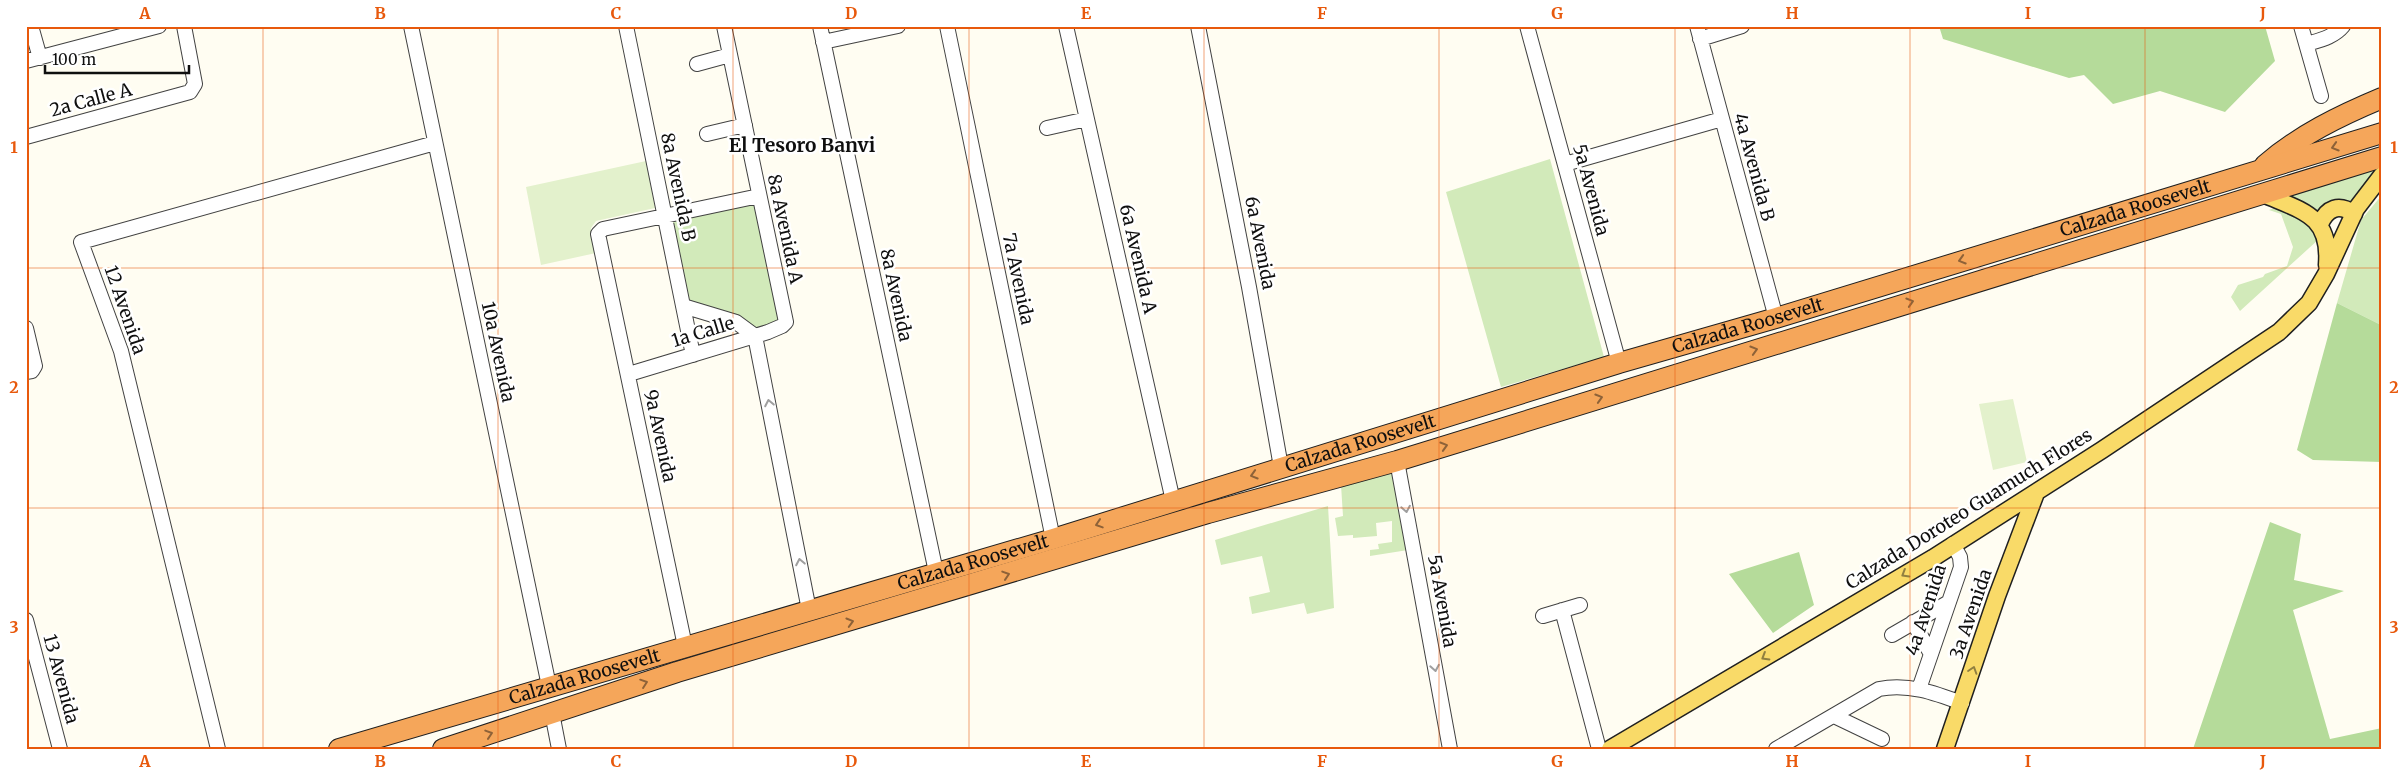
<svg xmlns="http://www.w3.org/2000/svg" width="2408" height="775" viewBox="0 0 2408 775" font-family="Merriweather,serif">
<rect width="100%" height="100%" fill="#fffdf2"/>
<path fill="#d2eaba" d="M1550,159L1604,357L1501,387L1446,192Z
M2382,168L2363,185L2351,205L2319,212L2277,198Z
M2382,195V321L2379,324L2337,303L2361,220Z
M757,199L782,322L756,332L687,304L669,219Z
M2274,208C2293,209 2308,225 2319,239L2240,311L2231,297L2238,285L2263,277L2265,274L2287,266L2293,247L2281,214L2269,210Z
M1388,471L1393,475L1408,550L1370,556V550L1379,549L1378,544L1392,542V521L1376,523L1377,536L1353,538V535L1338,536L1335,518L1343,516L1341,485Z
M1328,506L1334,608L1307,614L1304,603L1252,614L1249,597L1270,592L1262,556L1221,565L1215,540Z"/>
<path fill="#b5db9a" d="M1939,26H2265L2275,61L2225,112L2160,91L2113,104L2084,75L2069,78L1943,39Z
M2337,303L2379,324L2382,321V462L2313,460L2297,450Z
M2270,522L2301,534L2294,580L2344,591L2293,610L2330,739L2382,728V747L2372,749H2193Z
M1799,552L1814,605L1773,633L1729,574Z"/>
<path fill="#e3f1cc" d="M646,161L655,208L596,221L591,228L596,253L541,265L526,187Z
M2013,399L2027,462L1993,470L1979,404Z"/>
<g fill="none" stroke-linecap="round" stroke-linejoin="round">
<g stroke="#424242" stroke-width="16">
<path id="minor" d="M31,26L40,58
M411,26L549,686
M626,26L693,355
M820,26L936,572
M947,26L1053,539
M1066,26L1173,501
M1198,26L1249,287L1281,467
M1527,26L1619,363
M1697,26L1776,318
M2301,26L2321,96
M1700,39L1742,26
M823,42L898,26
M2307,44C2320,40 2334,37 2343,26
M26,61L159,26
M697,64L730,55
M1047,128L1087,119
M707,134L745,125
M26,137L190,92L195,84L184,26
M1565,164L1722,119
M683,306L736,322L755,336L809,610
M26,328L35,366L32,371L26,372
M629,374L768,332L782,326L786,322L724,26
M1397,461L1450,749
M1562,610L1599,749
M1543,616L1580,605
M26,620L60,749
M1913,622L1931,654
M1892,635L1949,602
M685,646L598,234L603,229L759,196
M1919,689L1961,567L1960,557L1953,544
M552,713L559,749
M1834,716L1882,739
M218,749L121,351L81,242L435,143
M1776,749L1879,689C1908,683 1935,693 1962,703"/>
</g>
<g stroke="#202020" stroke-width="19">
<path id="major" d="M2263,194C2302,211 2331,215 2327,265
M2320,224C2327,208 2339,203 2354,214
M1610,749L1933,558L2102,450L2279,332L2309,303L2326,274L2356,209L2382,175
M1945,749L1997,596L2036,493"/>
</g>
<g stroke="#202020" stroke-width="22">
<g id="highway">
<path d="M2265,165C2300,135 2339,116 2382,98"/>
<path id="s1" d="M339,749L1053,539L1619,363L1776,318L2382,133"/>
<path d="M443,749L677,672L1208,513L1397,461L2382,157"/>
</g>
</g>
<use href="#minor" stroke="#fff" stroke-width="14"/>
<use href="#major" stroke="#f9da68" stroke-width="16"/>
<use href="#highway" stroke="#f5a65a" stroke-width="20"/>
</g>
<defs><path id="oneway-chevron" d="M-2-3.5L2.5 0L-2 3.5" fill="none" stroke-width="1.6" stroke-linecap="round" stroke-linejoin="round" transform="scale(1.25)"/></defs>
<g stroke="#8e6238">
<use href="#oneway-chevron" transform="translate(2335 147) rotate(163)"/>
<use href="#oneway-chevron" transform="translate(1962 260) rotate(163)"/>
<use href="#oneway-chevron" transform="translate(1910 302) rotate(-17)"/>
<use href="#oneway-chevron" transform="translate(1754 350) rotate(-17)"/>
<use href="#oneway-chevron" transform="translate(1599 398) rotate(-17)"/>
<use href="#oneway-chevron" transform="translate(1444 446) rotate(-17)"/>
<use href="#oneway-chevron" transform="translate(1254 475) rotate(163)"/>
<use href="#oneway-chevron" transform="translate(1099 524) rotate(162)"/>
<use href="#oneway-chevron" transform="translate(1006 575) rotate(-18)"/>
<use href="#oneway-chevron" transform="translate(850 622) rotate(-16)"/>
<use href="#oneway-chevron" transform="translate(644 683) rotate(-19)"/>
<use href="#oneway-chevron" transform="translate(489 734) rotate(-18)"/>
</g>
<g stroke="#9f9f9f">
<use href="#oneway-chevron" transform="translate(769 403) rotate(-101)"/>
<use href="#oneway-chevron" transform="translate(1406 509) rotate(80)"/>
<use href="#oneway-chevron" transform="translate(800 562) rotate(-101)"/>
<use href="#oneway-chevron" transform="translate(1435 668) rotate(80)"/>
</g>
<g stroke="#907f40">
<use href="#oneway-chevron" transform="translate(1905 574) rotate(149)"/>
<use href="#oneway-chevron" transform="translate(1765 657) rotate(149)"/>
<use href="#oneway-chevron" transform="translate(1973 670) rotate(-72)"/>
</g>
<path fill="none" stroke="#e8590c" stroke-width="1" stroke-opacity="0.55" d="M263,26V749M498,26V749M733,26V749M969,26V749M1204,26V749M1439,26V749M1675,26V749M1910,26V749M2145,26V749M26,268H2382M26,508H2382"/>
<g text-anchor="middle" stroke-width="5" stroke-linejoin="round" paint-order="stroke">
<g font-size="18" fill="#0f0f0f" stroke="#fff">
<text transform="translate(91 100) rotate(-15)" y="6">2a Calle A</text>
<text transform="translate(1754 167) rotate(75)" y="6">4a Avenida B</text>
<text transform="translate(678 187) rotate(78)" y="6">8a Avenida B</text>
<text transform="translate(1591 190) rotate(75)" y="6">5a Avenida</text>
<text dy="6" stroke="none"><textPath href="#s1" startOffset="1876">Calzada Roosevelt</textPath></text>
<text transform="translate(785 229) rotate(78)" y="6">8a Avenida A</text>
<text transform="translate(1260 243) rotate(79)" y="6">6a Avenida</text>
<text transform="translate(1138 259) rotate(77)" y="6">6a Avenida A</text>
<text transform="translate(1018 279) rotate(78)" y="6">7a Avenida</text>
<text transform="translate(896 295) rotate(78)" y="6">8a Avenida</text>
<text transform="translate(125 310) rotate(71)" y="6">12 Avenida</text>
<text dy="6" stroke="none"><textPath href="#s1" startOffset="1471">Calzada Roosevelt</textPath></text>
<text transform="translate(703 332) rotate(-17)" y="6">1a Calle</text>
<text transform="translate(498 352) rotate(78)" y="6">10a Avenida</text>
<text transform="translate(660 436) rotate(78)" y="6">9a Avenida</text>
<text dy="6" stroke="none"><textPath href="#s1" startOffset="1066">Calzada Roosevelt</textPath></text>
<text transform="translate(1969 509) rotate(-32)" y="6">Calzada Doroteo Guamuch Flores</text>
<text dy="6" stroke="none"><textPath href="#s1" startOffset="661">Calzada Roosevelt</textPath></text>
<text transform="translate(1442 601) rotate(80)" y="6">5a Avenida</text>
<text transform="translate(1926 610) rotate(-72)" y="6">4a Avenida</text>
<text transform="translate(1971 614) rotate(-71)" y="6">3a Avenida</text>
<text dy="6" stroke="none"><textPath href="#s1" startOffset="256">Calzada Roosevelt</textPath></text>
<text transform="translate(61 679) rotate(75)" y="6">13 Avenida</text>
</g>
<g font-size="19" font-weight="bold" fill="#0f0f0f" stroke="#fff">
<text x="802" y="152">El Tesoro Banvi</text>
</g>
</g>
<rect width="2408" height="775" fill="none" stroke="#ffffff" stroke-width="55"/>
<path d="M45 65v8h144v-8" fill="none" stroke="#0f0f0f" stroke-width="2.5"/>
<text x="52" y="65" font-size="15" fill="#0f0f0f" stroke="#ffffff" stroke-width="4" paint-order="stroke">100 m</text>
<rect x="28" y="28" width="2352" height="720" fill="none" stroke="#e8590c" stroke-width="2"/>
<g font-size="16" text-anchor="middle" font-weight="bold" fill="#e8590c">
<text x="145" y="19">A</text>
<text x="380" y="19">B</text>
<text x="616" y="19">C</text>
<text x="851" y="19">D</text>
<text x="1086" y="19">E</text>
<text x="1322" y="19">F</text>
<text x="1557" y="19">G</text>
<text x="1792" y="19">H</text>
<text x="2028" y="19">I</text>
<text x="2263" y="19">J</text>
<text x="14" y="153">1</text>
<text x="2394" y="153">1</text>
<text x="14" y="393">2</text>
<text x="2394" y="393">2</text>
<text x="14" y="633">3</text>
<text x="2394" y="633">3</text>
<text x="145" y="767">A</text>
<text x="380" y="767">B</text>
<text x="616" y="767">C</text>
<text x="851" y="767">D</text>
<text x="1086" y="767">E</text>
<text x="1322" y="767">F</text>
<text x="1557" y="767">G</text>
<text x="1792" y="767">H</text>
<text x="2028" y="767">I</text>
<text x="2263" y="767">J</text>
</g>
</svg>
